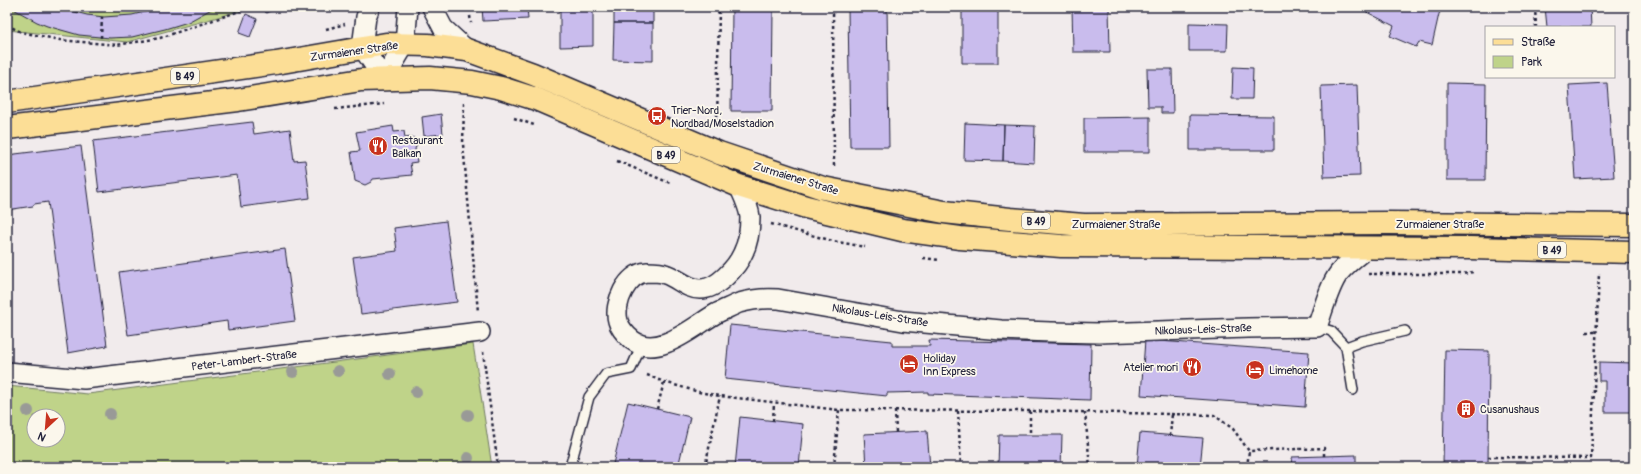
<svg xmlns="http://www.w3.org/2000/svg" width="1641" height="474" viewBox="0 0 1641 474" font-family="Pangolin,sans-serif">
<rect width="100%" height="100%" fill="#f1ebec"/>
<filter id="ink" filterUnits="userSpaceOnUse"><feTurbulence type="fractalNoise" baseFrequency=".025" numOctaves="2"/><feDisplacementMap in="SourceGraphic" scale="8" xChannelSelector="R" yChannelSelector="G"/><feConvolveMatrix kernelMatrix="1 2 1 2 8 2 1 2 1" color-interpolation-filters="sRGB"/></filter>
<g filter="url(#ink)">
<path fill="#bfd389" stroke="#707a62" fill-rule="evenodd" d="M7,7H244L240,11L127,42L7,30Z
M473,344L492,467H7V386L88,394ZM34,416H58V440H34Z"/>
<path fill="#c9bced" stroke="#22223b" d="M10,7H55L87,15L104,17L132,15L166,7H215L188,22L165,29L132,37L110,38L79,35L47,26L37,22Z
M263,7H276V8L266,13Z
M482,7H527L528,19L483,21Z
M560,7H593V46L560,47Z
M614,7H653V23H614Z
M732,7H773L772,111H731Z
M848,7H887L889,147H850Z
M962,7H998V63H962Z
M1072,7H1109L1110,52H1073Z
M1357,7H1443L1439,14L1432,45L1419,42L1416,47L1390,36L1394,26Z
M1545,7H1590L1591,27H1547Z
M246,14L257,19L250,37L239,33Z
M614,23H653V61L613,60Z
M1189,23L1228,24L1227,51H1189Z
M1233,67L1253,68L1252,99H1232Z
M1147,69H1172L1173,113H1161V107H1148Z
M1447,83L1486,84L1485,180H1447Z
M1607,83L1614,177L1575,179L1569,85Z
M1357,85L1360,176L1324,177L1321,86Z
M441,114L443,134L424,136L422,117Z
M1190,115L1274,116V150H1190Z
M1150,117V152H1084V118Z
M252,122L254,134L290,129L294,161L305,160L310,198L241,207L237,175L99,192L93,141Z
M965,123L1004,125L1003,161L964,160Z
M1004,125L1035,126L1034,163L1003,161Z
M393,126L394,132L404,131L405,138L413,137L418,142L415,149L417,162L410,163L412,175L373,179L371,182L365,185L355,181L351,152L360,151L356,132Z
M81,146L107,346L68,353L48,202L34,204L33,206L7,210V155Z
M446,221L457,302L361,314L353,257L397,251L394,228Z
M285,249L295,321L228,330L227,321L128,335L119,272Z
M730,325L892,341V346H930L929,340L1091,344L1090,400L928,394V392L887,393V396L725,379Z
M1145,340L1309,352L1305,407L1141,395Z
M1445,350L1489,351L1488,467H1443Z
M1599,362L1634,363V412H1605V381H1599Z
M628,402L690,417L678,467H625L613,464Z
M740,417L803,424L799,467H735Z
M927,431L930,467H866L864,434Z
M1140,433L1203,438L1200,467H1137Z
M999,435H1062L1061,467H998Z
M1356,455V467H1293L1292,457Z"/>
<g fill="none" stroke-linecap="round" stroke-linejoin="round">
<g stroke="#22223b" stroke-width="12">
<path id="service" d="M1317,327L1331,331L1346,347L1353,390
M1346,347L1362,341L1405,331
M570,467L589,397L606,374L631,369L642,344"/>
</g>
<g stroke="#22223b" stroke-width="22">
<path id="minor" d="M370,7L366,17L362,47L384,79L405,44L408,7
M432,7L443,28L467,50
M739,186C743,195 749,207 750,217C750,228 748,243 743,253C737,267 717,289 701,289C688,290 678,278 665,274C661,272 652,272 647,272C627,273 613,304 618,321C620,329 626,335 632,340C658,360 695,325 717,313C724,310 732,306 739,303C752,299 765,298 778,299L903,321L1001,330L1051,332L1099,333L1248,328L1317,327C1323,311 1329,286 1339,273C1347,263 1357,256 1367,248
M7,372L84,379L480,332"/>
</g>
<g stroke="#22223b" stroke-width="25">
<path id="primary" d="M7,102L276,63L386,44L428,45L467,50L533,74L719,153L823,188L944,212L1010,219L1084,225L1388,223L1634,225
M7,128L238,100L361,80L430,78L472,82L501,88L536,99L739,186L806,207L902,230L960,238L1061,246L1470,248L1634,252"/>
</g>
<path stroke="#22223b" stroke-width="2.5" stroke-dasharray="3 3" stroke-linecap="butt" d="M833,7L834,166
M1535,7L1536,27
M470,16L471,23
M7,25L21,32L60,40L117,45L160,38L240,11L243,7
M326,29L345,24
M101,38L102,17
M464,103L463,144L478,312
M335,109L384,104
M514,118L534,125
M717,128L719,7
M617,161L670,183
M771,224L833,241L865,247
M923,258L940,260
M1368,274H1463L1473,272
M1586,332H1597
M483,352L498,467
M647,375L664,382L699,392L720,396L839,410L1030,411L1214,415L1233,429L1249,451L1324,448V456
M657,409L664,382
M895,411L896,432
M958,411L961,467
M1030,411V435
M1085,412L1090,467
M773,421L774,403
M1170,436L1172,414
M1488,457L1591,458L1599,273
M705,467L720,396
M834,467L839,410
M1247,467L1249,451"/>
<use href="#service" stroke="#fbf7ec" stroke-width="9"/>
<use href="#minor" stroke="#fbf7ec" stroke-width="19"/>
<use href="#primary" stroke="#fcde96" stroke-width="22"/>
</g>
<g fill="#999a97">
<circle cx="338" cy="371" r="6"/>
<circle cx="293" cy="372" r="6"/>
<circle cx="390" cy="374" r="6"/>
<circle cx="416" cy="392" r="6"/>
<circle cx="28" cy="411" r="6"/>
<circle cx="110" cy="414" r="6"/>
<circle cx="468" cy="415" r="6"/>
<circle cx="468" cy="458" r="6"/>
</g>
</g>
<defs>
<g id="bus-disc" transform="scale(1)"><circle r="9.5" fill="#c8321e" stroke="#fbf7ec"/><path d="M-5-6H5V4H4V6H2V4H-2V6H-4V4H-5ZM-3.5-4V0h7V-4ZM-3.5 1.2v1.5H-2V1.2ZM2 1.2v1.5H3.5V1.2Z" fill="#fff"/></g>
<g id="restaurant-disc" transform="scale(1)"><circle r="9.5" fill="#c8321e" stroke="#fbf7ec"/><path d="M-5-6h1v4h1v-4h1v4h1v-4h1v5L-1.5 .5V6h-2V.5L-5-1ZM5-6V6H3V1.5H1.5Q1.5-4 5-6Z" fill="#fff"/></g>
<g id="hotel-disc" transform="scale(1)"><circle r="9.5" fill="#c8321e" stroke="#fbf7ec"/><path d="M-6-4.5h1.5V1H6V5H4.5V3h-9V5H-6ZM-4 0a1.8 1.8 0 1 1 3.6 0ZM.5 0V-2.5h3Q6-2.5 6 0Z" fill="#fff"/></g>
<g id="building-disc" transform="scale(1)"><circle r="9.5" fill="#c8321e" stroke="#fbf7ec"/><path d="M-4-6H4V6H1V3H-1V6H-4ZM-2.5-4.3h1.7v1.8h-1.7ZM.8-4.3h1.7v1.8H.8ZM-2.5-1h1.7V.8h-1.7ZM.8-1h1.7V.8H.8Z" fill="#fff"/></g>
</defs>
<g fill-rule="evenodd">
<use href="#bus-disc" x="657" y="116"/>
<use href="#restaurant-disc" x="378" y="146"/>
<use href="#hotel-disc" x="909" y="364"/>
<use href="#restaurant-disc" x="1192" y="367"/>
<use href="#hotel-disc" x="1255" y="370"/>
<use href="#building-disc" x="1466" y="409"/>
</g>
<g text-anchor="middle" stroke-width="3.5" stroke-linejoin="round" paint-order="stroke">
<g fill="#fbf7ec" stroke="#636270" stroke-width="1">
<rect x="171" y="68" width="28" height="16" rx="3"/>
<rect x="652" y="147" width="28" height="16" rx="3"/>
<rect x="1022" y="213" width="28" height="16" rx="3"/>
<rect x="1538" y="242" width="28" height="16" rx="3"/>
</g>
<g font-size="10" font-weight="bold" fill="#22223b">
<text x="185" y="80">B 49</text>
<text x="666" y="159">B 49</text>
<text x="1036" y="225">B 49</text>
<text x="1552" y="254">B 49</text>
</g>
<g font-size="11" fill="#22223b" stroke="#fbf7ec">
<text transform="translate(354 51) rotate(-8)" y="4">Zurmaiener Straße</text>
<text transform="translate(796 178) rotate(17)" y="4">Zurmaiener Straße</text>
<text x="1116" y="228">Zurmaiener Straße</text>
<text x="1440" y="228">Zurmaiener Straße</text>
<text transform="translate(880 315) rotate(9)" y="4">Nikolaus-Leis-Straße</text>
<text transform="translate(1203 329) rotate(-2)" y="4">Nikolaus-Leis-Straße</text>
<text transform="translate(244 360) rotate(-7)" y="4">Peter-Lambert-Straße</text>
</g>
<g font-size="11" fill="#22223b" stroke="#fbf7ec" text-anchor="start">
<text x="671" y="114">Trier-Nord,<tspan x="671" dy="13">Nordbad/Moselstadion</tspan></text>
<text x="392" y="144">Restaurant<tspan x="392" dy="13">Balkan</tspan></text>
<text x="923" y="362">Holiday<tspan x="923" dy="13">Inn Express</tspan></text>
<text x="1178" y="371" text-anchor="end">Atelier mori</text>
<text x="1269" y="374">Limehome</text>
<text x="1480" y="413">Cusanushaus</text>
</g>
</g>
<rect width="1641" height="474" fill="none" stroke="#fbf7ec" stroke-width="24"/>
<rect x="12" y="12" width="1617" height="450" fill="none" stroke="#22223b" stroke-width="1.5" filter="url(#ink)"/>
<rect x="1485" y="26" width="130" height="52" fill="#fbf7ec" stroke="#a4a2a5"/>
<rect x="1493" y="39" width="20" height="6" fill="#fcde96" stroke="#a4a2a5"/>
<text x="1521" y="46" font-size="12" fill="#22223b">Straße</text>
<rect x="1493" y="56" width="20" height="12" fill="#bfd389" stroke="#a4a2a5"/>
<text x="1521" y="66" font-size="12" fill="#22223b">Park</text>
<g transform="translate(46 428) rotate(206)"><circle r="19" fill="#fbf7ec" stroke="#a4a2a5"/>
<path d="M0-3L7 15L0 10L-7 15Z" fill="#c8321e"/>
<text y="-6" font-size="11" font-weight="bold" text-anchor="middle" fill="#22223b">N</text>
</g>
</svg>
